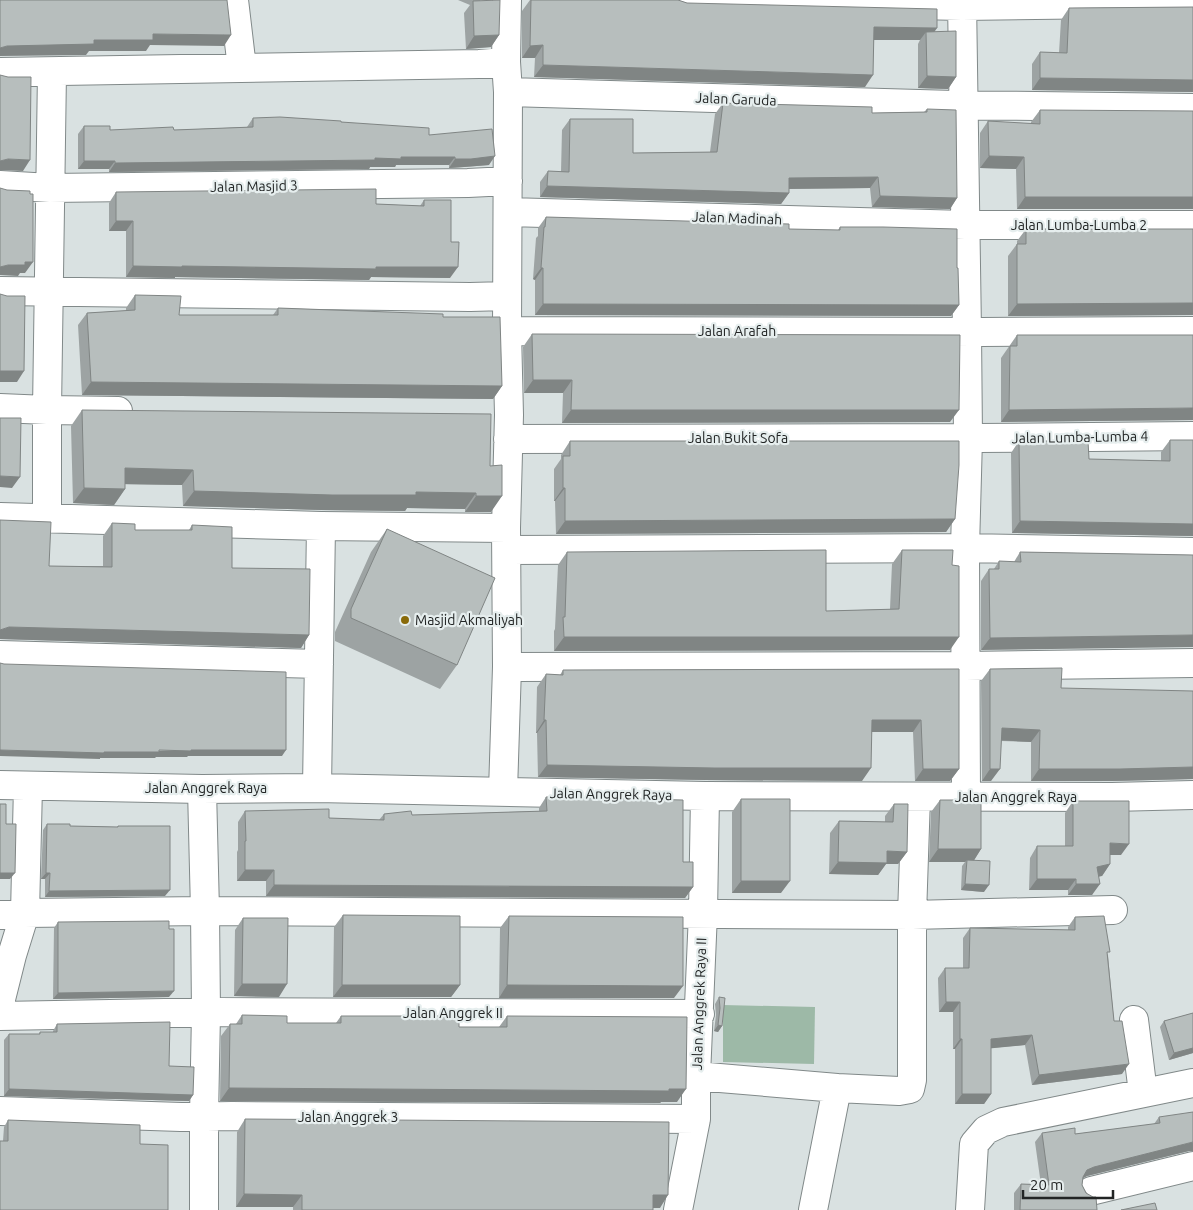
<svg xmlns="http://www.w3.org/2000/svg" width="1193" height="1210" viewBox="0 0 1193 1210" font-family="Ubuntu,sans-serif">
<rect width="100%" height="100%" fill="#d9e1e1"/>
<path fill="#9db9a7" d="M723,1005L815,1007L814,1064L723,1062Z"/>
<g fill="none" stroke-linecap="round" stroke-linejoin="round">
<g stroke="#818989" stroke-width="30">
<path id="street" d="M234,0L242,68
M679,0L962,6L1193,3
M962,0L967,332L968,438L965,548L966,797
M0,72L479,64L506,62
M508,92L954,105L1193,108
M0,185L50,188L468,183L508,181
M508,212L965,225H1193
M0,291L470,297L507,296
M507,331L981,332L1193,331
M0,408L47,410L118,411
M508,439L978,438L1193,436
M0,517L321,526L506,528
M47,519V410L52,72
M507,550L965,548L1193,552
M0,655L319,664
M507,667L966,666L1193,663
M0,785L202,789L317,788L705,796L1112,797L1193,795
M317,788L321,526
M202,789L205,911L912,915L1113,910
M503,791L507,667L506,528L509,415L507,331L508,92L506,62L507,0
M0,915L25,913L205,911L206,1013L204,1117V1210
M0,1003L12,955L25,913L28,786
M0,1016L220,1012L700,1014
M1134,1020L1143,1093
M696,1076L837,1088
M0,1111L181,1117L232,1116L696,1119
M1091,1191L1193,1166
M678,1210L696,1119V1076L703,913L705,796
M813,1210L837,1088L899,1091L910,1089L912,1080V915L916,797
M970,1210L974,1144L986,1130L1003,1122L1193,1083"/>
</g>
<use href="#street" stroke="#fff" stroke-width="28"/>
</g>
<path fill="#9da3a3" d="M458,0H480L499,35L491,47L466,49L464,13L470,5Z
M530,0H678L687,3L934,32L956,77L948,89L918,88V44L920,40H874L865,87L534,77L535,58H522V11Z
M1193,7V92L1032,90V64L1040,52L1059,53L1061,20L1069,8Z
M723,103L872,113L924,112L927,109L957,198L950,209L872,207L870,188L789,189V193L781,204L540,197V182L548,171L561,172L562,130L570,119L633,153L710,152L715,114Z
M1040,110L1193,209H1017L1016,169L980,168V133L988,121L1031,124V122Z
M253,118L341,122L429,135L489,165L464,167L449,168V165H396L395,167H370L369,169L109,172V169H78V134L84,126L110,130H174L247,127Z
M116,192L420,206L424,200L450,278L371,277L369,280L175,277V278L126,277V231H109V203Z
M546,217L789,229L838,230L840,227L957,268L959,305L951,316L535,315V280L533,279L536,238L538,236V228Z
M1026,229H1193V315L1008,316V256L1017,244V241Z
M135,295L179,315H273L278,308L443,317L502,386L493,399L82,395L78,325L87,313L126,311V308Z
M532,334L950,422L562,423L563,393H524L523,347Z
M1017,335L1193,420L1001,422V358Z
M82,410L490,466L491,512H465V509L407,508L405,511L321,510L183,506L182,485L125,484V489L114,505L73,503L71,426Z
M1170,440H1193V536L1012,533L1011,453L1019,441L1089,459L1161,461V452Z
M570,441L955,519L946,532L556,534L555,501H554V469L561,459V455Z
M112,523L135,530H189L192,525L232,568L309,635L301,648L0,639L49,566H103V536Z
M387,529L457,665L440,689L335,641V632L371,552Z
M902,550L952,565L950,650L554,651V631L555,629L558,565L567,552L826,611L890,609L892,564Z
M1020,552L1193,555L981,650V581L989,569H994L999,561L1014,562Z
M959,669V769L950,781H915L913,732H872L862,781L705,780L538,777L537,733H536L537,687L546,674L560,675L563,670Z
M990,669L1061,688L1193,779L1112,781H1031V742L1001,741L991,781H982L981,681Z
M546,797L683,862L693,887L685,898L266,896V881H237V852L238,850V822L245,811L329,818L379,820L384,814L412,815L539,811V808Z
M741,799L781,893H732V812Z
M940,800L981,849L974,860L984,892L961,890L962,866L965,862H929L931,812Z
M1073,801L1121,855H1110V864L1102,876H1099L1092,895H1068V890H1029L1030,858L1037,846H1065V813Z
M894,804L907,852L898,864H886L878,875L829,874L830,833L839,821L885,822V816Z
M47,824L70,826L117,827L118,826L165,896L45,897V879H41L43,830Z
M343,915L460,985L451,997H333L334,927Z
M509,916L674,998H499L500,928Z
M1075,917L1108,955L1114,1021L1122,1074L1032,1085L1025,1045L991,1048V1094L984,1104H955V1049H953V1012H939L938,978L945,968H963V938L970,928L1068,930V927Z
M243,918L279,997L234,996L235,930Z
M58,922L169,997L53,999L54,928Z
M719,997L722,1026L718,1032L714,1031L716,1015L715,1004Z
M1193,1013V1053L1169,1060L1160,1027L1164,1021Z
M242,1015L287,1023H336L341,1016L459,1027H499L507,1016L677,1102H661L660,1103L220,1101L221,1036L230,1024H236Z
M57,1024L169,1066L193,1095L189,1101L4,1096V1040L9,1034H39L40,1032H53V1031Z
M1159,1117L1189,1151L1087,1176L1083,1178L1082,1185L1097,1210H1014V1193L1021,1184L1041,1185L1035,1142L1042,1133L1075,1134L1154,1124Z
M245,1119L660,1208H653V1210H293V1207H236L237,1132Z
M8,1120L140,1144L3,1141L4,1127Z"/>
<path fill="#808584" d="M874,27L937,28L929,40L926,32L920,40H866Z
M153,34L231,35L224,46L150,45L146,51H89L86,55L0,56V48L7,46L94,40Z
M499,35L491,47L466,49L474,36Z
M543,45L535,58H522L530,46Z
M543,65L873,75L865,87L534,77Z
M927,76L956,77L948,89L918,88Z
M1040,78L1193,80V92L1032,90Z
M495,156L489,165L464,167L449,168L455,159Z
M989,156L1024,157L1016,169L980,168Z
M401,157H455L449,165H396L395,167H370L369,169L109,172L115,163L375,158Z
M8,159L30,160L23,171L0,170V161Z
M84,161H115L109,169H78Z
M878,177L870,188L781,189L789,178Z
M547,186L789,193L781,204L540,197Z
M880,196L957,198L950,209L872,207Z
M1025,197H1193V209H1017Z
M116,221H133L126,231H109Z
M25,262H33L25,273H20L18,276L0,275V267L8,265Z
M133,266H182L458,267L450,278L371,277L369,280L175,277V278L126,277Z
M541,268H543L535,280L533,279Z
M1193,303V315L1008,316L1017,304Z
M543,304L959,305L951,316L535,315Z
M0,371H24L17,382H0Z
M533,380H572L563,393H524Z
M91,382L502,386L493,399L82,395Z
M1193,408V420L1001,422L1009,410Z
M571,410H959L950,422L562,423Z
M125,468L193,470L182,485L114,484Z
M0,476L20,477L12,488L0,487Z
M84,488L125,489L114,505L73,503Z
M563,488H565L555,501H554Z
M194,491L416,492L476,493L465,509L407,508L405,511L321,510L183,506Z
M476,496H502L491,512H465Z
M955,519L946,532L556,534L565,521Z
M1020,521L1193,524V536L1012,533Z
M9,627L309,635L301,648L0,639V630Z
M1193,635V647L981,650L990,638Z
M564,637H959L950,650L554,651Z
M544,720H546L537,733H536Z
M872,720H921L913,732H864Z
M1002,728L1040,730L1031,742L994,740Z
M0,750L104,752L191,750H286L282,756H188L187,757H156L155,758H100V759L0,756Z
M547,765L871,768L862,781L705,780L538,777Z
M1193,767V779L1112,781H1031L1039,769Z
M923,769H959L950,781H915Z
M990,769H1000L991,781H982Z
M1110,843L1129,844L1121,855H1102Z
M938,849H981L973,862L967,860L965,862H929Z
M887,851L907,852L898,864H886L878,875L829,874L838,862Z
M1110,864L1102,876L1089,879L1097,867Z
M245,870H274L266,881H237Z
M0,873H15L10,879H0Z
M46,873H50L45,879H41Z
M1037,879H1076L1068,890H1029Z
M741,881H790L781,893H732Z
M965,884L989,885L984,892L961,890Z
M1076,884H1100L1092,895H1068Z
M274,885L693,887L685,898L266,896Z
M170,890L165,896L45,897L49,891Z
M242,984H287L279,997L234,996Z
M342,985H460L451,997H333Z
M507,985L683,986L674,998H499Z
M174,991L169,997L53,999L58,993Z
M946,1002H960L953,1012H939Z
M718,1025L722,1026L718,1032L714,1031Z
M1032,1035L1025,1045L984,1049L991,1039Z
M960,1039H962L955,1049H953Z
M1193,1048V1053L1169,1060L1174,1053Z
M1129,1064L1122,1074L1032,1085L1039,1075Z
M229,1088L669,1089H686L677,1102H661L660,1103L220,1101Z
M9,1089L193,1095L189,1101L4,1096Z
M962,1094H991L984,1104H955Z
M1193,1142V1151H1189L1087,1176L1081,1179L1087,1170L1094,1167Z
M244,1194L302,1195L293,1207H236Z
M653,1195H668L660,1208H644Z"/>
<path fill="#b7bebd" stroke="#808584" d="M0,0H227L231,35L153,34V40H94V44L7,46L0,48Z
M500,0L499,35L474,36L473,1Z
M531,0H678L687,3L937,9V28L874,27L873,75L543,65V45L530,46Z
M1193,7V80L1040,78V52L1067,53L1069,8Z
M956,31V77L927,76L926,32Z
M0,75L8,77H31L30,160L8,159L0,161Z
M723,103L872,107V113L927,112V109L956,110L957,198L880,196L878,177L789,178V193L547,186L548,171L569,172L570,119H633V153L717,152Z
M1040,110L1193,111V197H1025L1024,157L989,156L988,121L1040,124Z
M280,117L341,121V122L429,128V135L492,129L495,156L471,159H455V157H401V159L375,158V160L115,163V161H84V126H110V130L173,127L174,130L253,127V118Z
M0,188L7,190L30,191V194H33V262H25V265H8L0,267Z
M376,189V204L424,206V200H451V242H459L458,267H376V269L182,266V267L133,266V221H116V192Z
M546,217L789,224V229L840,230V227H883L957,229V268H958L959,305L543,304V268H541L544,227H545Z
M1026,229H1193V303L1017,304V244H1026Z
M0,294L7,296H25L24,371H0Z
M135,295L181,296L179,315H278V308L443,314V317H500L502,386L91,382L87,313L135,310Z
M532,334L960,335L959,410H571L572,380H533Z
M1017,335H1193V408L1009,410L1010,346H1017Z
M82,410L491,414L490,466L502,465V496H476V493L416,492V495H332L194,491L193,470L125,468V489L84,488Z
M0,418H21L20,477L0,476Z
M1170,440H1193V524L1020,521L1019,441H1088L1089,459L1170,461Z
M570,441H959V465L955,519L565,521V488H563V456H570Z
M0,520L51,522L49,566L112,567V523L135,524V530H192V525L232,527V568L310,569L309,635L9,627L0,630Z
M387,529L495,578L457,665L351,618V609Z
M826,550V611L899,609L902,550H953L952,565L959,566V637H564L563,617H565L567,552Z
M1020,552L1193,555V635L990,638L989,569H999V561L1021,562Z
M0,663L4,664L286,672V750H191V751L159,750V752H104V753L0,750Z
M1062,668L1061,688L1193,691V767L1120,769H1039L1040,730L1002,728L1000,769H990V669Z
M959,669V769H923L921,720H872L871,768H714L547,765L546,720H544L546,674L563,675V670Z
M546,797L683,800V862H693V887L274,885V870H245V841H246L245,811L329,809V818L384,820V814L411,811L412,815L547,811Z
M741,799H790V881H741Z
M940,800H981V849H938Z
M1073,801H1129V844L1110,843V864L1097,867L1100,884H1076V879H1037V846H1073Z
M0,804H6V824H16L15,873H0Z
M894,804H908L907,852L887,851V863L838,862L839,821L893,822Z
M47,824H70V826L118,827V826H170V890L49,891L50,873H46Z
M967,860L990,861L989,885L965,884Z
M343,915L460,916V985H342Z
M509,916L683,917V986L507,985Z
M1104,916L1110,952H1107L1114,1021H1122L1129,1064L1039,1075L1032,1035L991,1039V1094H962V1039H960V1002H946L945,968H969L970,928L1075,930V917Z
M243,918H288L287,984H242Z
M169,921V929H174V991L58,993V922Z
M719,997L725,998L722,1026L718,1025L720,1008Z
M1193,1013V1048L1174,1053L1164,1021Z
M242,1015L287,1016V1023H341V1016H459V1027H507V1016L687,1017L686,1089H669V1091L229,1088L230,1024H242Z
M170,1022L169,1066L194,1067L193,1095L9,1089V1034H40V1032H57V1024Z
M1193,1112V1142L1094,1167L1087,1170L1083,1177L1082,1185L1086,1193L1093,1197H1096L1097,1210H1020L1021,1184L1049,1185L1042,1133L1075,1128V1134L1160,1123L1159,1117Z
M245,1119L669,1122L668,1195H653V1210H302V1195L244,1194Z
M8,1120L140,1125V1144L168,1145V1210H0V1141H8Z
M1155,1203L1157,1210H1121Z"/>
<circle fill="#896a09" stroke="#e6eeee" stroke-width="2" cx="405" cy="620" r="5"/>
<g text-anchor="middle" stroke-width="4.5" stroke-linejoin="round" paint-order="stroke">
<g font-size="14" fill="#222525" stroke="#e6eeee">
<text transform="translate(736 99) rotate(2)" y="5">Jalan Garuda</text>
<text transform="translate(254 186) rotate(-1)" y="5">Jalan Masjid 3</text>
<text transform="translate(737 218) rotate(2)" y="5">Jalan Madinah</text>
<text x="1079" y="230">Jalan Lumba-Lumba 2</text>
<text x="737" y="336">Jalan Arafah</text>
<text transform="translate(1080 437) rotate(-1)" y="5">Jalan Lumba-Lumba 4</text>
<text x="738" y="443">Jalan Bukit Sofa</text>
<text x="206" y="793">Jalan Anggrek Raya</text>
<text transform="translate(611 794) rotate(1)" y="5">Jalan Anggrek Raya</text>
<text x="1016" y="802">Jalan Anggrek Raya</text>
<text transform="translate(699 1004) rotate(-88)" y="5">Jalan Anggrek Raya II</text>
<text x="453" y="1018">Jalan Anggrek II</text>
<text x="348" y="1122">Jalan Anggrek 3</text>
</g>
<g font-size="14" fill="#222525" stroke="#e6eeee" text-anchor="start">
<text x="415" y="625">Masjid Akmaliyah</text>
</g>
</g>
<path d="M1023 1190v8h90v-8" fill="none" stroke="#222525" stroke-width="2.5"/>
<text x="1030" y="1190" font-size="15" fill="#222525" stroke="#e6eeee" stroke-width="4" paint-order="stroke">20 m</text>
</svg>
